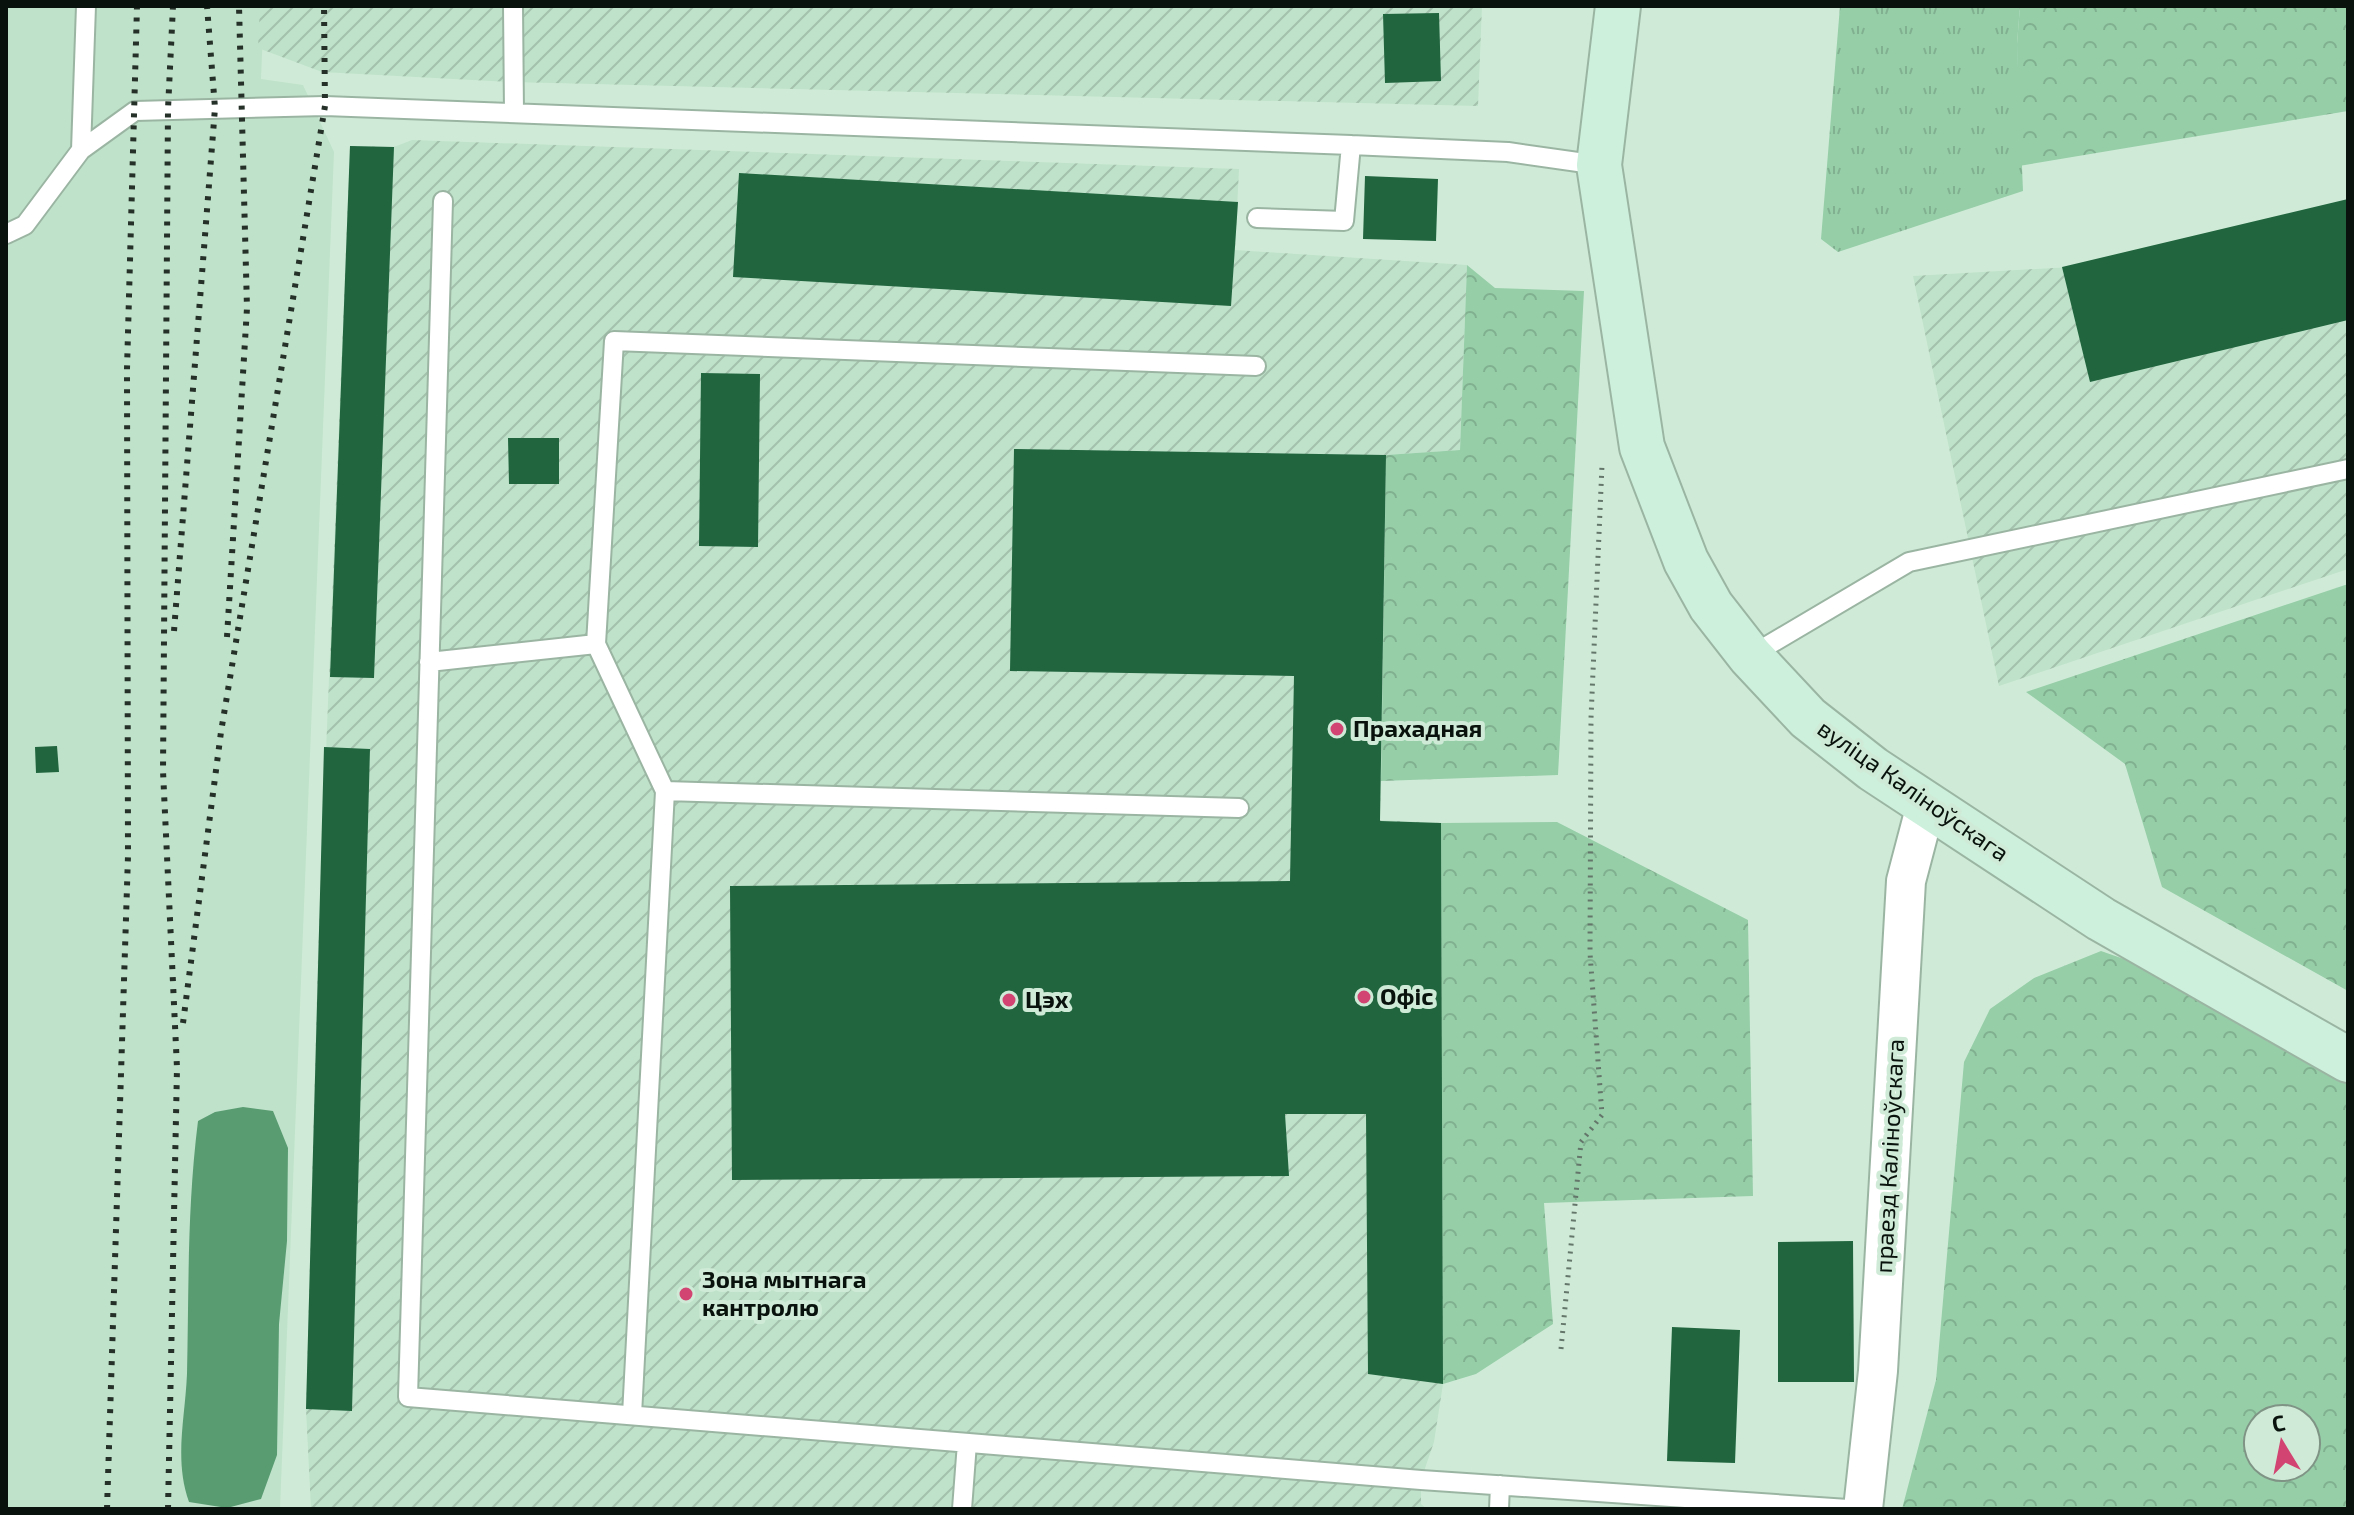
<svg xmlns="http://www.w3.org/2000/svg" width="2354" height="1515" viewBox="0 0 2354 1515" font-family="'Exo 2',sans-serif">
<defs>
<pattern id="industrial-furrows" width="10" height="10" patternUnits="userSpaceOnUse" patternTransform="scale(2)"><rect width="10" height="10" fill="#bfe2ca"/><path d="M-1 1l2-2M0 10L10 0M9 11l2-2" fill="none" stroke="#a3c1ac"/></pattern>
<pattern id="grass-tufts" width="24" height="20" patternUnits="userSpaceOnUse" patternTransform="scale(2)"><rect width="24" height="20" fill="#96cea8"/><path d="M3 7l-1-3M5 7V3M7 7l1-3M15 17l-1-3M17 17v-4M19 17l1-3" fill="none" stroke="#80b08f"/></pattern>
<pattern id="forest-crowns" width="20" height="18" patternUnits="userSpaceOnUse" patternTransform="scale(2)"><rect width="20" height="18" fill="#96cea8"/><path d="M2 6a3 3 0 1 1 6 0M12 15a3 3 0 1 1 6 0" fill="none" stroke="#80b08f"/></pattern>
</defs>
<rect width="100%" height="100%" fill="#cfebd7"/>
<path fill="#bfe2ca" d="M6,6H264L261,79L303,85L334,152L280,1509H6Z"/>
<path fill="url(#industrial-furrows)" d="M260,6H1482L1478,106L512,82L322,72L258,48Z
M412,140L1239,169L1235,250L1467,265L1460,450L1386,455L1380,820L1441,823L1443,1384L1434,1442L1421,1480V1504L1427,1509H311L306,1409L318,955L350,146L394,147Z
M2348,251V569L1999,686L1913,276Z"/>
<path fill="url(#grass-tufts)" d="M1840,6H2020L2017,44L2023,191L1838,252L1821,239Z"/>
<path fill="url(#forest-crowns)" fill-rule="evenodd" d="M2020,6H2348V111L2019,166L2017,44Z
M1467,265L1495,288L1584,291L1558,775L1381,781L1386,455L1460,450Z
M2348,584V991L2162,887L2125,764L2026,692Z
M1557,822L1748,920L1753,1196L1544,1203L1553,1324L1476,1374L1443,1384L1441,823Z
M2101,951L2164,973L2348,1080V1509H1902L1936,1380L1964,1062L1990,1009L2034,978ZM2258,1419H2306V1467H2258Z"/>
<path fill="#599c72" d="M243,1107L273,1111L288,1148L287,1241L279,1324L277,1455L261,1499L227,1508L189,1502C174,1459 185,1420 187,1374C189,1287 187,1209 198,1121L215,1112Z"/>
<path fill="#20653e" d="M1439,13L1441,81L1385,83L1383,14Z
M350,146L394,147L374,678L330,677Z
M739,173L1238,202L1231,306L733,277Z
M1365,176L1438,179L1436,241L1363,239Z
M2348,199V320L2090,382L2062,267Z
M701,373L760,374L758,547L699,546Z
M508,438H559V484H509Z
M1014,449L1386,455L1380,821L1441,823L1443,1384L1368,1374L1366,1114H1285L1289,1176L732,1180L730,886L1290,881L1294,676L1010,671Z
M57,746L59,772L36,773L35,747Z
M324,747L370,749L352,1411L306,1409Z
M1853,1241L1854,1382H1778V1242Z
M1672,1327L1740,1330L1735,1463L1667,1461Z"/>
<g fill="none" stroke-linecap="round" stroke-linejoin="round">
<g stroke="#9bb5a3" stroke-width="22">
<path id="lane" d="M513,6L514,113
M81,150L86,6
M443,201L408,1397L1421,1480L1848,1509
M1257,218L1344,221L1351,145
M6,234L25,225L81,150L135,111L325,106L1351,145L1508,152L1599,165
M1750,656L1909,562L2348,469
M429,662L596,644
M665,791L596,644L614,341L1256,366
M632,1415L665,791L1239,808
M962,1509L967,1443
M1499,1509L1500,1485"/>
</g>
<g stroke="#9bb5a3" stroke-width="42">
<path id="street" d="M1863,1509L1878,1371L1906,881L1926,805"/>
</g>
<g stroke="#9bb5a3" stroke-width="48">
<path id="secondary" d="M1618,6L1599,165L1642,447L1686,561L1711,606L1750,656L1808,718L1873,769L2101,919L2348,1060"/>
</g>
<path stroke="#64766a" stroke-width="5" stroke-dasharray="2 6" stroke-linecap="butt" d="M1561,1349L1581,1142L1602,1115L1590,953L1591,718L1602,465"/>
<use href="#lane" stroke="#fff" stroke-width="18"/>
<use href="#street" stroke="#fff" stroke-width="38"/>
<use href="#secondary" stroke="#cdf0dc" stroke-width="44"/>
<path stroke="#253028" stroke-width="6" stroke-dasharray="4 8" stroke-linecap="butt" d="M174,631L215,108L207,6
M227,637L247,308L239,6
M183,1023L221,732L325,106L324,6
M107,1509L128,856L127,369L137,6
M168,1509L177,1068L163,771L168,109L173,6"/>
</g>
<g fill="#d24472" stroke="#cfebd7" stroke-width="3">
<circle cx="1337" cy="729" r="8"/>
<circle cx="1364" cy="997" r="8"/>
<circle cx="1009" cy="1000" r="8"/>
<circle cx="686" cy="1294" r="8"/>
</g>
<g text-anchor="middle" stroke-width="8" stroke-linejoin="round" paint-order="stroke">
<g font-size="24" font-weight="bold" fill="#09120c" stroke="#cfebd7" text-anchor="start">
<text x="1353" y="737">Прахадная</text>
<text x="1380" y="1005">Офіс</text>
<text x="1025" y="1008">Цэх</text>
<text x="702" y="1288">Зона мытнага<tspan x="702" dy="28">кантролю</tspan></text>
</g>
<g font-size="24" fill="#09120c" stroke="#cfebd7">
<text transform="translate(1913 791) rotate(35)" y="8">вуліца Каліноўскага</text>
<text transform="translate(1890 1156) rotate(-87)" y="8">праезд Каліноўскага</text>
</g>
</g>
<rect width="2354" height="1515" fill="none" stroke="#09120c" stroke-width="16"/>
<g transform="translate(2282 1443) rotate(350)"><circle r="38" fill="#cfebd7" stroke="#809486" stroke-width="2"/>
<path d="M0-6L14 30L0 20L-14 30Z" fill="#d24472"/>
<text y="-12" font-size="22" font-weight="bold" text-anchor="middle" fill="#09120c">С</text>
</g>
</svg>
